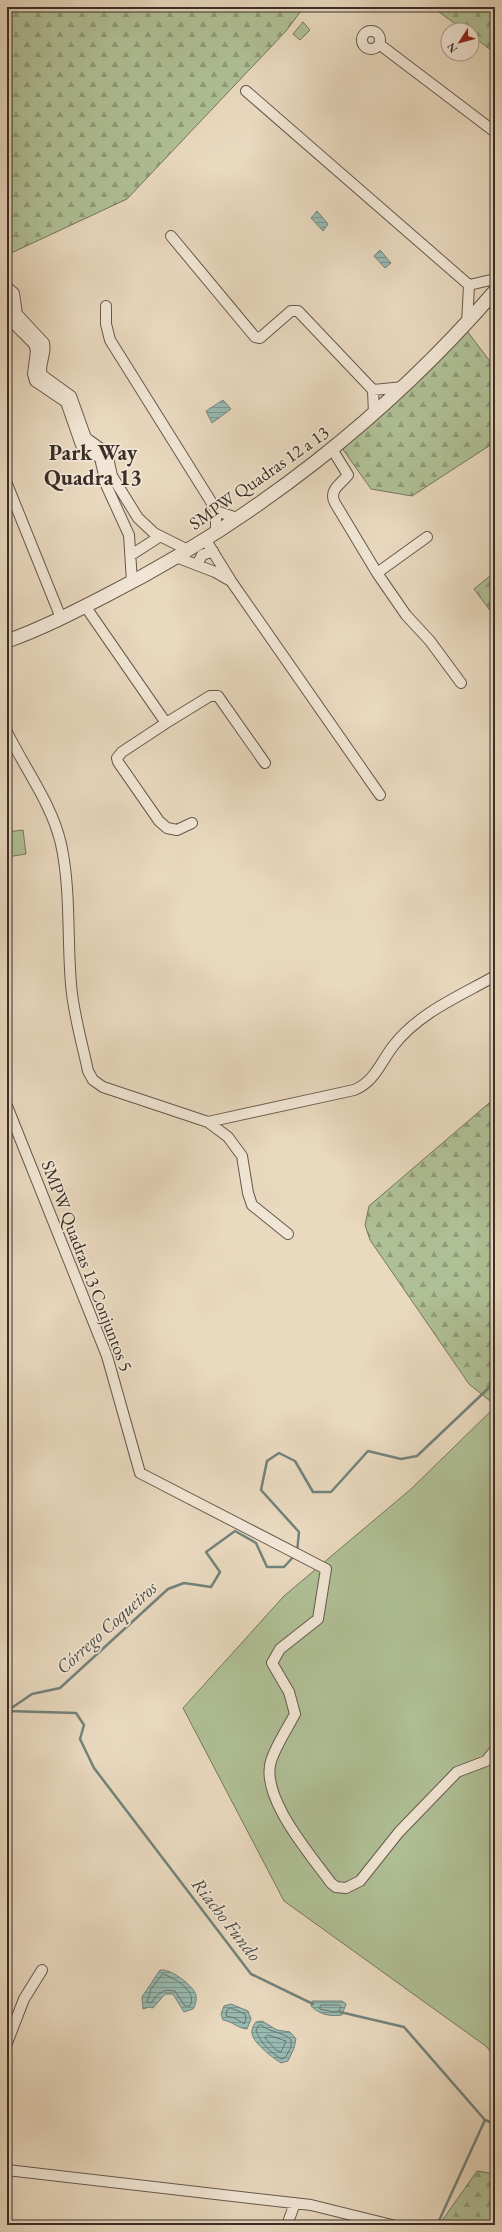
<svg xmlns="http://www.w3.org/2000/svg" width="502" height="2232" viewBox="0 0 502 2232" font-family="'EB Garamond',serif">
<defs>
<pattern id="forest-firs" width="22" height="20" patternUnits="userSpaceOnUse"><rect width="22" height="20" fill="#b0c096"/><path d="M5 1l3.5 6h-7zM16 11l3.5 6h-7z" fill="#909c7a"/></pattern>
<pattern id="water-rules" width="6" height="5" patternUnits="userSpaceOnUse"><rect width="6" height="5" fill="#97bab2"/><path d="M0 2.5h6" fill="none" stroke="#7c9891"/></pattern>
</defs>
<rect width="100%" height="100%" fill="#e9d9bf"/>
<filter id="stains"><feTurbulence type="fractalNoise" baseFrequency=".005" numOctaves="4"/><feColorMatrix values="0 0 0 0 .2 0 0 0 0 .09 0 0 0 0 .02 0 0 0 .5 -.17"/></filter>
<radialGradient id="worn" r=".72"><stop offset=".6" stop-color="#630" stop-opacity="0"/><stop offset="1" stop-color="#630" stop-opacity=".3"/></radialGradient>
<path fill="#b0c096" stroke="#76775f" d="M303,22L310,30L300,40L293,34Z
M23,830L26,854L7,857V832Z
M495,1407V2059L487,2047L284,1901L183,1708L284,1596L411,1489Z"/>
<path fill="url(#forest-firs)" stroke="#76775f" d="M7,7H304L286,31L127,199L7,255Z
M432,7H495V53L472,36V30H464Z
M464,327L495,368V442L412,496L371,489L339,444Z
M495,572V617L474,589Z
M495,1098V1405L469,1384L370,1240L365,1225L369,1206Z
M477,2171L495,2174V2225H439Z"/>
<path fill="url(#water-rules)" stroke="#72827b" d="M317,211L328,224L323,231L311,218Z
M380,250L391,263L385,268L374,256Z
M223,400L231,409L212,423L206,411Z
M160,1970C171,1969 188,1982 194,1991C198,1997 196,2004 193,2009L184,2012L173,1994H165L153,2008L149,2007L143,2009L142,1997Z
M312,2001H342L346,2004L342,2015C330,2017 319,2014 311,2006Z
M231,2004L248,2011L251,2019L247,2029C237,2028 234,2022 223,2020L221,2014L224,2006Z
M262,2021L277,2030L290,2032L296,2039L294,2048L288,2061L281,2063C273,2058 250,2041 252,2031C252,2028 254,2024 256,2022Z"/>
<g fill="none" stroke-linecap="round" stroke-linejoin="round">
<path stroke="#69746d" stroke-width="1" d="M163,1974C174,1978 198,1991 190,2006H185L175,1991L166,1990L157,1995L151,2003L147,2002L151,1989Z
M321,2005H339L341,2007L339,2011L334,2012L320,2009Z
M231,2008L245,2014L246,2019L244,2024L235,2018L226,2016L227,2010Z
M261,2025C270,2033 285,2032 291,2040V2047L285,2058L281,2059C270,2052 261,2043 256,2031L258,2026Z
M268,2035L286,2041L281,2052L276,2050L265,2038Z"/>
<path stroke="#72827b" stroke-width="2.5" d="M297,1552L299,1532L261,1490L267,1461L279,1453L295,1461L313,1492H331L368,1451L401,1459L417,1456L495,1382
M7,1711L32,1694L60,1688L168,1589L184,1583L211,1587L220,1572L206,1552L235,1531L256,1543L267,1567H284L294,1556
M7,1711L76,1713L84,1725L80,1739L94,1768L251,1974L313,2004
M340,2012L404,2027L485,2120L495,2124
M437,2225L485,2120"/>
<g stroke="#66594e" stroke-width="12">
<path id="minor" d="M362 40a9 9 0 1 1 18 0a9 9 0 1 1-18 0Z
M379,44L495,132
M246,91L469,285
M171,236L255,337L260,338L291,311H298L373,390L374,414
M469,285L495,279
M7,287L14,293L17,314L44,343C47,354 38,365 42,375L71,396L86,438L107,453L112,476L138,518L154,533L188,550
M106,306V324L110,340L210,500L216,511V532
M7,317L34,344L36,351L33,374L35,381L66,402L81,445L100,458L107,487L129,535L132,582
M467,324L469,285
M373,390L404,387
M332,449L348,475C341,484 328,490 335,503L377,573L406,615L430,641L461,683
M7,484L61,618
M216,511L237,518
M205,539L231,581L380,795
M131,555L159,537
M176,557L215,572L229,580
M197,565L202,555L213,551
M377,573L427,537
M85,606L166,723L210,696H218L265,763
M166,723L122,752L117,758L118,762L159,821L167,828L177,830L192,823
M7,732C25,769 52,804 61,844C71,890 67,938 71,984C73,1013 82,1042 88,1071L93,1080L103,1087L208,1122L354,1090C375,1082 381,1061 394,1045C420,1012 460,996 495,976
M7,1106L107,1356L140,1473L326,1569L318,1619L280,1649L272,1663L289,1692L295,1714C287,1729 276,1745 271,1761C260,1797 310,1854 331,1883L336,1887L346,1888L360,1881L399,1832L457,1772L486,1761L495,1750
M208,1122L228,1137L242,1156L248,1193L252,1205L288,1234
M7,2043L24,1999L42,1970
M7,2170L311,2205L392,2225
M287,2225L295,2203"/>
</g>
<g stroke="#66594e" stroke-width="15">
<path id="tertiary" d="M7,641C41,629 74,612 107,595C254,520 387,416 495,291"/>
</g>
<use href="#minor" stroke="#f1e6d5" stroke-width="10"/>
<use href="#tertiary" stroke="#f1e6d5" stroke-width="13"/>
</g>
<g text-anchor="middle" stroke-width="3.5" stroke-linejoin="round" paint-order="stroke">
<g font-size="18" fill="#3b2e28" stroke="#f1e6d5">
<text transform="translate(259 478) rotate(-35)" y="6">SMPW Quadras 12 a 13</text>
<text transform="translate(87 1266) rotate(69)" y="6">SMPW Quadras 13 Conjuntos 5</text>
</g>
<g font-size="19" font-style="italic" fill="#4d4a44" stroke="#f1e6d5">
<text transform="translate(106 1627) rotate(-42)" y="7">Córrego Coqueiros</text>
<text transform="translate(227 1919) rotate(52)" y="7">Riacho Fundo</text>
</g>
<g font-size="22" font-weight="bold" fill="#3b2e28" stroke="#f1e6d5">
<text x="93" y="460">Park Way<tspan x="93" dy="25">Quadra 13</tspan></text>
</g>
</g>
<rect width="502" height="2232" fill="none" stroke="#e9d9bf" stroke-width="24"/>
<rect x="8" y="8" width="486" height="2216" fill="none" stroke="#3b2e28" stroke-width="2"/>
<rect x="12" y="12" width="478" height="2208" fill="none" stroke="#3b2e28"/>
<g transform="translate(460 42) rotate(234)"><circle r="19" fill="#f1e6d5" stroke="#a89c90"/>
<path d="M0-3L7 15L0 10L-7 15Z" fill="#8f2418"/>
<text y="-6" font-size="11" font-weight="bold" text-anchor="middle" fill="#3b2e28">N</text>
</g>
<rect width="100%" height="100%" filter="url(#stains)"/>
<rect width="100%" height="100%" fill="url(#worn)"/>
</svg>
